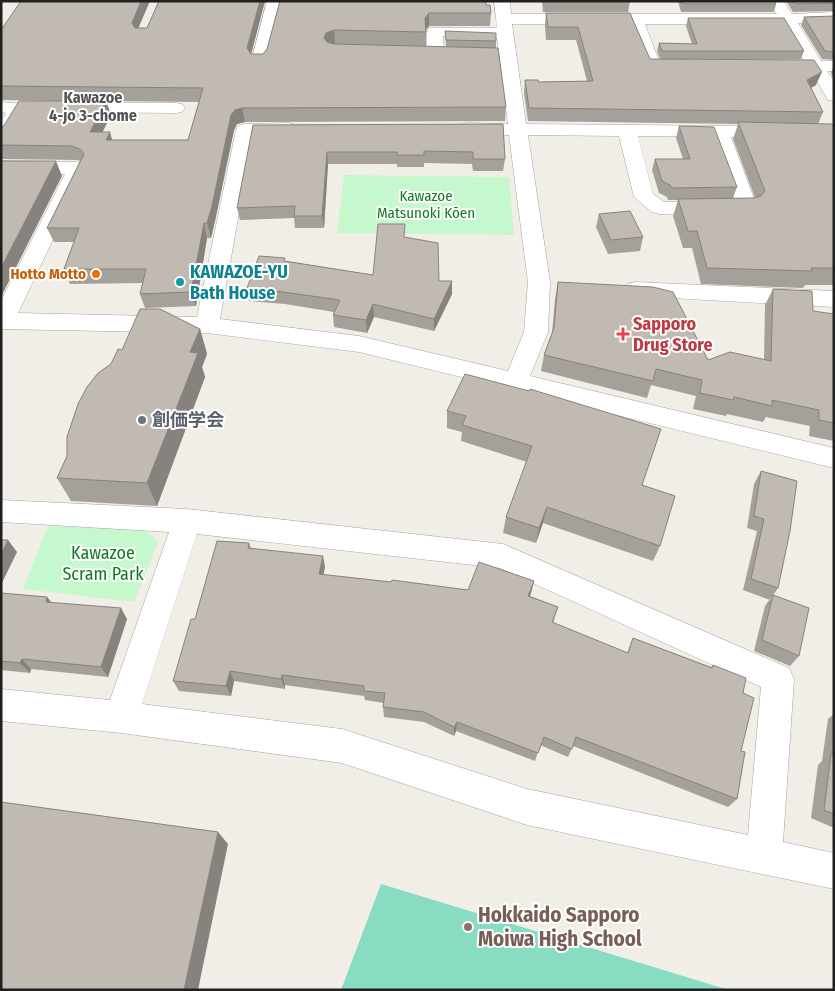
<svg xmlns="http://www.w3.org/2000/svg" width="835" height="991" viewBox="0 0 835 991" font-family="'Fira Sans Condensed','Noto Sans JP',sans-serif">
<rect width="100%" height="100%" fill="#f0eee7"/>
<path fill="#c6f8ce" d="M344,175L509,177L514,235L337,233Z
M48,526L146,530L158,542L134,602L23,589Z"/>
<path fill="#88dcc2" d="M381,884L729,990H341Z"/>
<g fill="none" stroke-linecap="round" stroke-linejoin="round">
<g stroke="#a4a4a4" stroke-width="1">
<path id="minor" d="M267,1H283L267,62L265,66H253L251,62Z
M494,1H510L511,14H777L771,5L776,1L784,2L792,14L834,12V22L798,23L821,61H834V71H827L834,81V101L828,100L811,71H775L773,67L775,63L805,62L782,24H645L659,61L689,62L691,66L689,70H647L629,24H512L526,124L834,127V139L731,137L757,207L754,211L747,213L659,214L652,212L634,197L619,136L528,135L550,282L548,332L530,376L834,448V468L359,352L207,333L1,329V301L65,174L1,173V161L77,162L84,164L87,168L18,313L197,317L236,130L238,126L245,124L289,123L296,125L298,129L296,133L253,135L220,319L359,336L508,371L524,332L528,282L509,135H467L460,133L458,129L460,125L467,123L508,124L497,38L443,36L444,53L442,56H430C426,50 425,34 429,28H497ZM638,136L712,137L735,201L664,202L653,194Z
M1,102L24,104L27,108L8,140L1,142V121L6,113L1,112Z
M72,103H176L182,104L185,108L182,112L176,113L66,112L63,108L66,104Z
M635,282L834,291V307L635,296L627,294L624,289L627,284Z
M1,500L187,509L503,544L789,668L794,679L783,842L834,853V889L527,825L342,763L121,733L1,721V689L110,700L169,532L1,522ZM197,534L500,568L761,687L748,835L527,789L342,729L142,704Z"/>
</g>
<use href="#minor" fill="#fff" fill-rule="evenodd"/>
</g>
<path fill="#a6a09a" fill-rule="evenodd" d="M159,1H265L251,54H263L267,49L280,1L486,5L491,13L490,26H429L426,30V46L446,47L445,31L496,41V48L506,107L505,121L245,122L237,124L234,130L215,221L211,238H207L196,306L145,308L140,294L143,283L70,284L64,269L74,242H54L47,228L80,161L77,160L1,159V127L58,101L1,100V30L147,28ZM106,101L199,102L188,140H112L102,132L111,115Z
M542,1H630L628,12H543Z
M678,1H774L776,4L774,12H681Z
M786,1H834V11L793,12Z
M546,13L650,59H660L657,51L659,43L692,44L686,26L688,18L804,51L801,59H684L816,85L811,88L823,112L818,124L834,127V285H805L803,288L701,284L692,248H683L673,216L678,200H668L667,197L659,193L652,170L655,159H683L676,138L679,126L737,187L733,198H755L733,139L738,124L528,121L524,93L525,80L539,82L587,81L576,40H546L545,26Z
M834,16V60L822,59L801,25L804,17Z
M834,65V80L831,73Z
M503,124L505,159L503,171H473L472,164L424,163V167H397V164H328L324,228H295L294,218L240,220L237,208L253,125Z
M599,214L643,237L640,251L608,254L596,227Z
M405,237L439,281H452V294L434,331L374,317L367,333L334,327L333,315L334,312L285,304L249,301L247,288L285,261L373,275Z
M558,282L708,360H764L765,305L773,289L813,311L834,314V441L809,436L810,426L766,417L763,422L727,414L726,416L693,409L696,396L651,385L647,398L541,371L544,355L552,333L555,299Z
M200,329L207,354L202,367L205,377L157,506L71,501L57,478L111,364L122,350Z
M465,374L642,485L660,546L653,561L543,523L536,543L503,533L506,517L527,462L461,441L462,432L447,428V411Z
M761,471L778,588L770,600L743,590L757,531L747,528L754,484Z
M249,543L251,548L325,567L323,575L468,590L534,581L530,596L558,607L553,623L627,653L633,638L711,667L713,665L743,693L741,751L737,799L728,807L573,746L568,757L540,745L535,761L456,731L454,736L424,722L384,717L383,707L384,703L365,700L364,696L285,685V689L234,681L231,696L179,691L173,681L195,619Z
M1,593L47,597L51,602L127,619L108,677L31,669L30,673L1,670Z
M773,595L799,656L790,666L754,651L765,606Z
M834,714V828L811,818L818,765L822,761L828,719Z"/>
<path fill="#87827d" d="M141,1H150L135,36L132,23Z
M260,1H265L249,62L247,48Z
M429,13V26L425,31V18Z
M334,30L335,44L327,47L324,38L326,33Z
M822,72L816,85L801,93L807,80Z
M106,101L111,115L95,147L90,132Z
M242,108L245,122L237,124L234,130L215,221L211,238L207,223L231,115L235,110Z
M110,132L114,147L106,140Z
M327,152L328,164L324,228L322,216Z
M56,161L62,176L1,297V268Z
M204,223L207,238L196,306L191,292Z
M452,281V294L434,331V319Z
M373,304L374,317L367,333L366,320Z
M200,329L207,354L202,367L205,377L157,506L147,483L190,352Z
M547,507L543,523L536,543L539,528Z
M8,540L17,552L1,585V554Z
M323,556L325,567L321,586L319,574Z
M534,581L531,593L525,607L528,596Z
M47,597L56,608L46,602Z
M121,608L127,619L108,677L101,667Z
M22,659L31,669L30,673L20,663Z
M230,671L234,681L231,696L226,686Z
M282,675L285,685V689L281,679Z
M457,722L456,731L454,736V727Z
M218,832L228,844L198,990H184Z"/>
<path fill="#c1bab3" stroke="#87827d" d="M21,1H141L132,23L135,28H147L159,1H260L247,48L251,54H263L267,49L280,1H486V5H490L491,13H429L425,18L426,32L334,30L326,33L324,38L327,42L334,44L498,48L506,107L242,108L235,110L231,115L212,206L207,223H204L191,292L140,294L146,269H64L79,228H47L84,154L80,149L72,146L1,145V127H3L19,101H106L90,132H110L106,140H188L203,88L1,86V30Z
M682,1H774L776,4H683Z
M794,1H834V3L796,4Z
M546,13H630L650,59L814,60L822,72L807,80L823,112L529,108L525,80H538L539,82L593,81L578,27H548Z
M834,16V52L825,51L804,17Z
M688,18H784L804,51H662L659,43L697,44Z
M445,31L496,33V41L446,40Z
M738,122L832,124L834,127V268H811L812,271L707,268L697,231H688L678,199L753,198L761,196L765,191Z
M503,124L505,159H473V152L424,151V155H397V152H327L322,216H294L295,206L237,208L253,125Z
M679,126L714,127L737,187L672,188L670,185L662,181L655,159H690Z
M1,161H56L1,268Z
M630,211L643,237L611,240L599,214Z
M378,224H405L404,237L438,243L439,281H452L434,319L373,304L366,320L333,315L340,300L283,292L247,288L259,256L285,258L284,261L373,275Z
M558,282L653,287L673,292L708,360L730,352L771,361L773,289L812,291L813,311L834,314V423L819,420V410L772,400V406L734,397L733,400L700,393L702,380L656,369L653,381L544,355L554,328Z
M140,309H160L200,329L190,352L198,353L147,483L57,478L67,456V437L78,404L87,387L98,373L111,364L118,349L122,350Z
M465,374L529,391L530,389L661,429L642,485L675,496L660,546L547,507L539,528L506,517L532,446L462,425L466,416L447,411Z
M761,471L797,481L790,531L778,588L751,579L764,519L754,516Z
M1,540H8L1,554Z
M217,541L249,543L248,548L323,556L319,574L391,582L392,580L468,590L479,562L534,581L528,596L558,607L552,622L628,653L633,638L712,668L713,665L746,678L743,693L754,698L741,751L745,752L737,799L576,737L572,749L544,737L538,753L457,722L454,727L424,712L383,707L385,693L364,691V686L282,675L281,679L230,671L226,686L173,681L191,619H195Z
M1,593L47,597L46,602L121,608L101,667L22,659L20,663L1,661Z
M773,595L809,608L799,656L762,640Z
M831,754L834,756V814L824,810Z
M1,802L218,832L184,990H1Z"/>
<circle fill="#e8710a" stroke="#fff" stroke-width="2" cx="96" cy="274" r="5"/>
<circle fill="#0f9aa8" stroke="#fff" stroke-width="2" cx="180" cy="282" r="5"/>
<path fill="#e0444e" stroke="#fff" stroke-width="2" d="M620.5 326.5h5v5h5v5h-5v5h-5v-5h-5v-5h5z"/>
<circle fill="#6b7280" stroke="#fff" stroke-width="2" cx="142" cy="420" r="5"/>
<circle fill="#8d6e63" stroke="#fff" stroke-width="2" cx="468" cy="927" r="5"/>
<g text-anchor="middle" stroke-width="4" stroke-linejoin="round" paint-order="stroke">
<g font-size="15" fill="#107c21" stroke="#fff">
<text x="426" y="201">Kawazoe<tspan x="426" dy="17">Matsunoki Kōen</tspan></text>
</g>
<g font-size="15" font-weight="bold" fill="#c56008" stroke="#fff" text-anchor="end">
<text x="86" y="279">Hotto Motto</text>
</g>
<g font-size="16" font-weight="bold" fill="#535353" stroke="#fff">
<text x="93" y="103">Kawazoe<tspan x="93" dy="18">4-jo 3-chome</tspan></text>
</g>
<g font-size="18" font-weight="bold" fill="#0d838f" stroke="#fff" text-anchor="start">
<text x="190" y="278">KAWAZOE-YU<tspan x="190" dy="21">Bath House</tspan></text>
</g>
<g font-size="18" font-weight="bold" fill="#be3a42" stroke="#fff" text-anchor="start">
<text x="633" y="330">Sapporo<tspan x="633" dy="21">Drug Store</tspan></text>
</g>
<g font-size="18" font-weight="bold" fill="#5b616d" stroke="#fff" text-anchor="start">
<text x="152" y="426">創価学会</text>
</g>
<g font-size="18" fill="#107c21" stroke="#fff">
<text x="103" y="559">Kawazoe<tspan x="103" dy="21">Scram Park</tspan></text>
</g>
<g font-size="21" font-weight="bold" fill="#785e54" stroke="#fff" text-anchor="start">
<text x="478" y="922">Hokkaido Sapporo<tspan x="478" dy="24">Moiwa High School</tspan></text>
</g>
</g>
<rect width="835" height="991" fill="none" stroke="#202020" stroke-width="5"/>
</svg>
